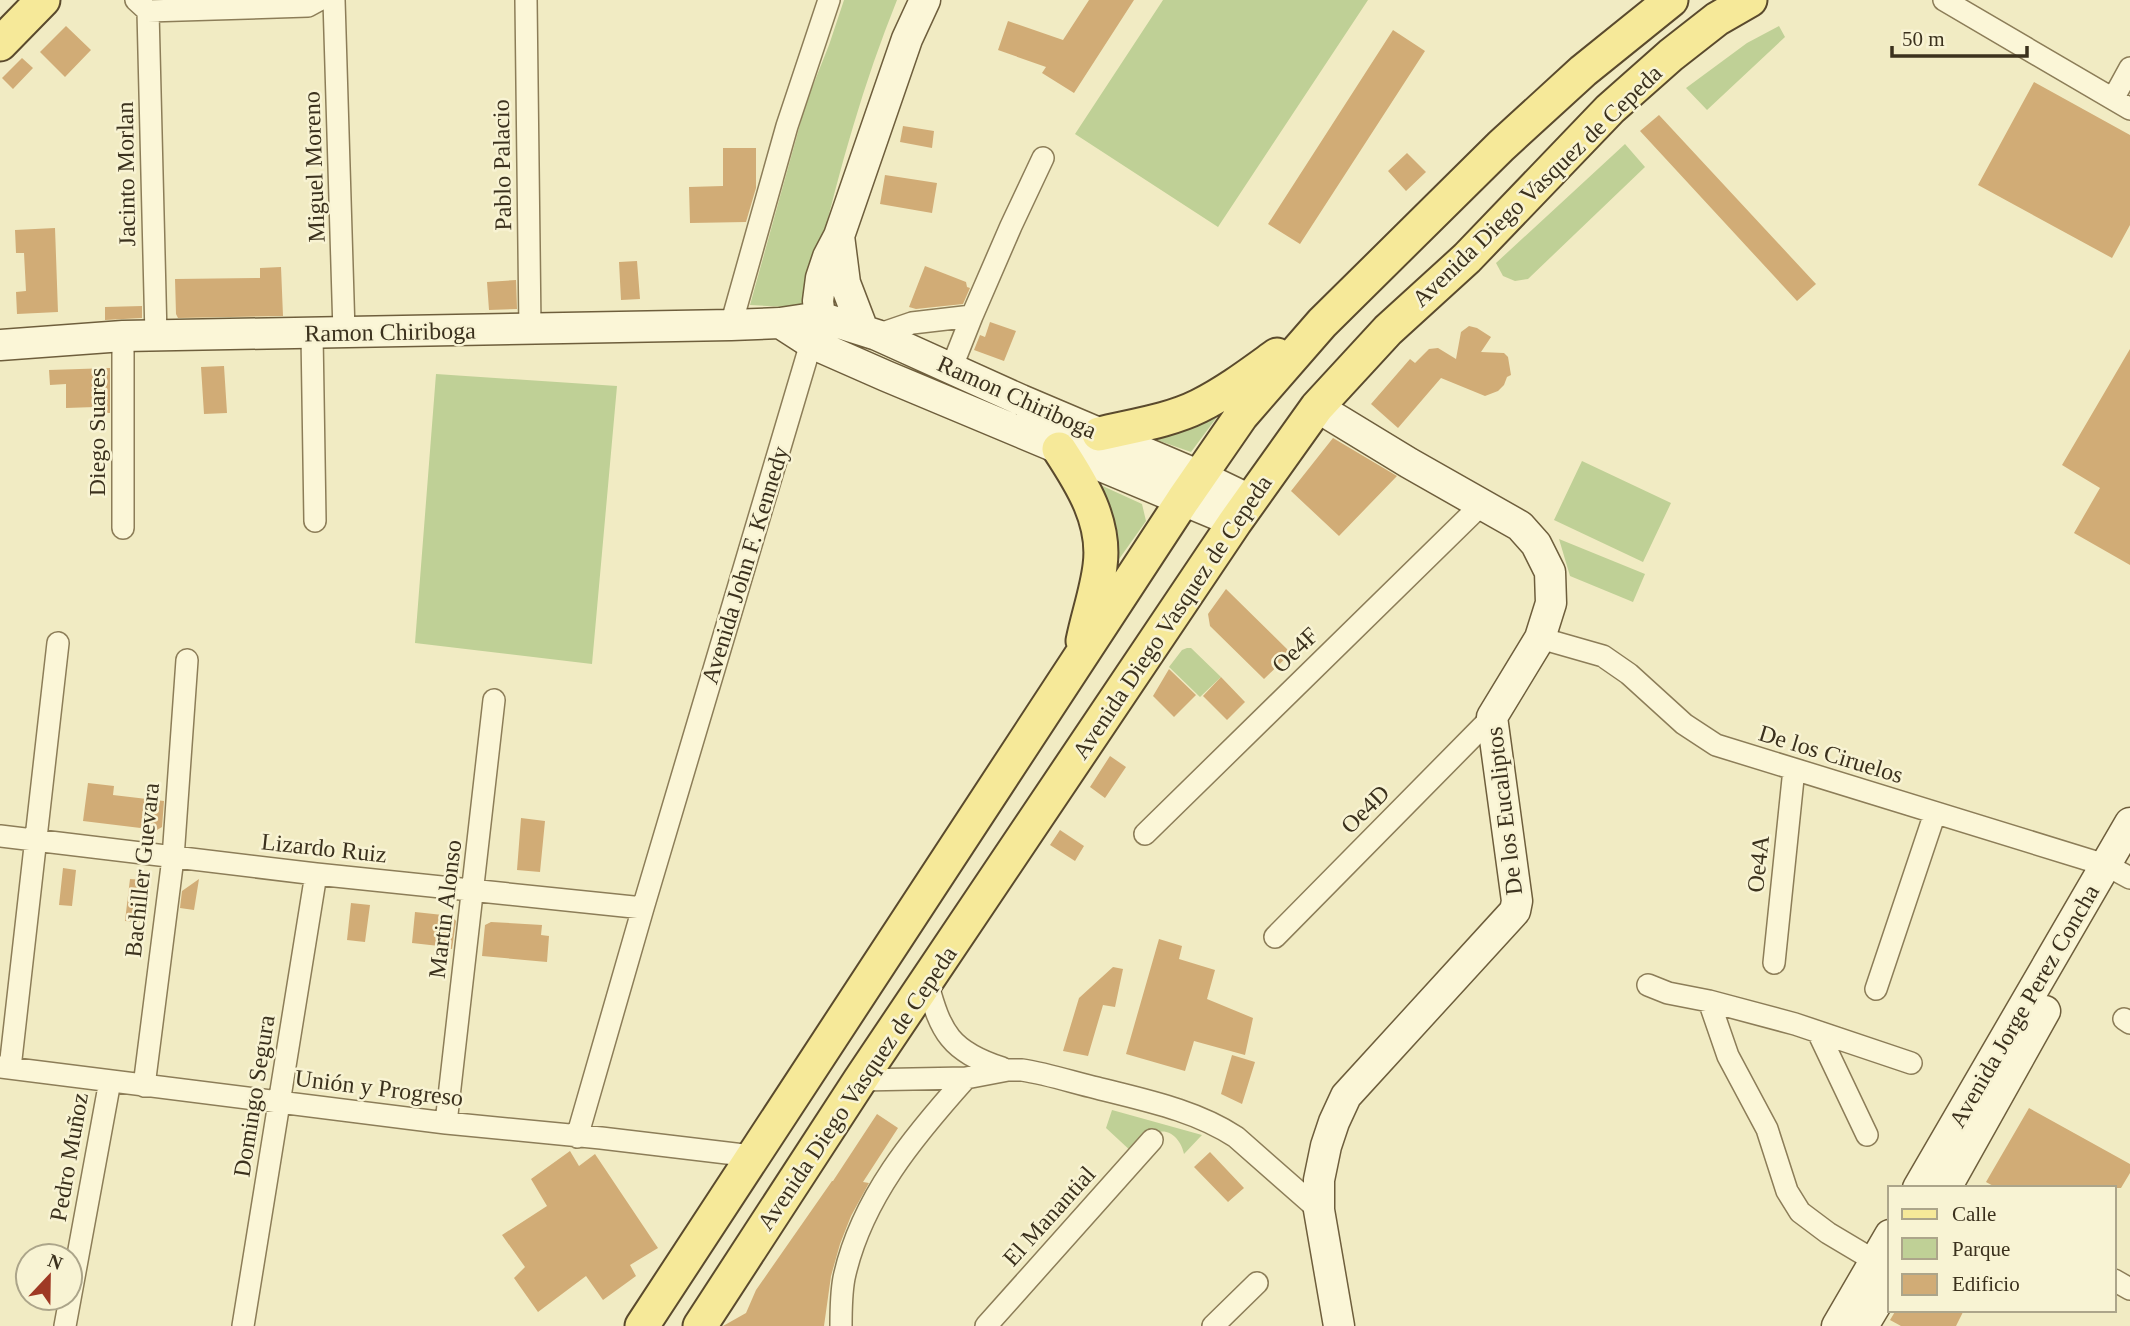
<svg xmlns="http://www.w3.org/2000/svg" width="2130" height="1326" viewBox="0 0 2130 1326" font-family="'Times New Roman',serif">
<rect width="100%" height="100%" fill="#f1ebc3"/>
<path fill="#bfd096" d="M844,0H897C857,99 830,204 807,308L750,305L806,103L829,45Z
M1163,0H1368L1218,227L1075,134Z
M1779,26L1785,37L1707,110L1686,88L1747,43Z
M1625,144L1645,167L1528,279L1515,281L1503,276L1496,263Z
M436,374L617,386L592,664L415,643Z
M1223,409L1191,452L1154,439L1183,429Z
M1582,461L1671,503L1643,562L1554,520Z
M1096,483L1142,504L1146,521L1117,562Z
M1559,539L1645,574L1633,602L1570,576Z
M1187,648H1191L1221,677L1200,697L1169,667L1182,650Z
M1112,1110L1202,1135L1184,1154C1181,1138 1166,1124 1150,1136C1144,1140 1138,1147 1133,1153L1106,1128Z"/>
<path fill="#d1ac76" d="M1089,0H1134L1074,93L1042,73L1046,67L998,50L1008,21L1063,40Z
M66,26L91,50L65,77L40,52Z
M1393,30L1425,51L1300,244L1268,224Z
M22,58L33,68L13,89L2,78Z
M2034,82L2130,135V225L2112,258L1978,185Z
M1659,115L1816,284L1797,301L1640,131Z
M903,126L934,131L932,148L900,142Z
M723,148H756V188L746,222L690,223L689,187L723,186Z
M1407,153L1426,172L1406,191L1388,171Z
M885,175L937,183L932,213L880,204Z
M55,228L58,312L17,314L16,292L26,291L24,253H16L15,230Z
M637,261L640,299L621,300L619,262Z
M925,266L966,282L967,287L970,288L963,304L916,309L909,307Z
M281,267L283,316L178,318L176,314L175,279L260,278V268Z
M516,280L517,309L489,310L487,282Z
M142,306V318L105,320V307Z
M990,322L1016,331L1004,361L974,350L980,335L985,337Z
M1469,326L1477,328L1491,337L1481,352L1504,353L1508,357L1511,375L1507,377L1504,385L1498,391L1485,396L1441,378L1398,428L1371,404L1410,359L1415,363L1429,349L1438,348L1456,359L1461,332Z
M2130,349V565L2074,533L2100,488L2062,465Z
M224,366L227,413L204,414L201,367Z
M110,368V413H96L95,407L66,408V384L50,385L49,370Z
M1333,438L1397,476L1339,536L1291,491Z
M1226,589L1291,653L1264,679L1210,626L1208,614Z
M1169,669L1196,695L1174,717L1153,696Z
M1221,677L1245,702L1227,720L1203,696Z
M1110,756L1126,767L1105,798L1090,787Z
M88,783L114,786L113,795L164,801L162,827L157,830L83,821Z
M521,818L545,821L540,872L517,870Z
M1060,830L1084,846L1075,861L1050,845Z
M63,868L76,870L72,906L59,905Z
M130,879L145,880L140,922L125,921Z
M199,879L194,910L180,908L182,891Z
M351,903L370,905L365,942L347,940Z
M415,912L452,916L456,921L452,949L439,948V946L412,943Z
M491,922L542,925L541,935L549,936L547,962L482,956L485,925Z
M1159,939L1182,946L1179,959L1215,970L1207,999L1253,1018L1245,1055L1194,1041L1185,1071L1126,1054Z
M1113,967L1123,969L1115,1007L1103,1005L1088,1056L1063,1051L1079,998Z
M1232,1055L1255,1062L1242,1104L1221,1094Z
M2029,1108L2130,1164V1173L2121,1188H1997L1986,1182Z
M877,1114L898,1128L863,1182L869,1183L851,1216L840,1244L831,1276L824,1326H723L746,1313L756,1290L832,1181H833Z
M570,1151L579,1166L595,1154L658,1248L630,1265L636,1276L603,1300L586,1276L538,1312L514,1278L525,1267L502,1235L547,1206L531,1179Z
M1210,1152L1244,1188L1228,1202L1194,1167Z
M1896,1310H1964L1956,1326H1901L1890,1320Z"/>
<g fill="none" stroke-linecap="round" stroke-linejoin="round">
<g stroke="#8c7d58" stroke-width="24">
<path id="street" d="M136,0L148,11L308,6L319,0
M334,0L344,332
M526,0L530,329
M1944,0L2130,109
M148,11L156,336
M2113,99L2130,68
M731,325L787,126L829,0
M312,334L315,521
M877,335L912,323L972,316L1011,226L1043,158
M123,336V528
M951,369L972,316
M1540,638L1603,656L1629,674L1684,724L1716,745L2089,860L2106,865L2130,878
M1145,834L1481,505
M0,836L316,874L643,908
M1275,937L1492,717
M1774,963L1794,769
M927,982C941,1033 950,1051 1002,1068
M1648,985L1668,993L1709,1001L1795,1024L1911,1063
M1876,989L1935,813
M1709,1001L1728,1056L1767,1129L1787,1191L1800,1212L1828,1233L1875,1261
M2124,1019L2130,1023
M1818,1032L1867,1135
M0,1067L446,1123L601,1138L752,1156
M10,1068L58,643
M860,1080L966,1078L1008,1070H1022C1048,1074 1072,1082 1097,1088C1144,1100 1195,1110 1236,1137L1319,1210
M144,1086L173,858L187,660
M446,1123L494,700
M577,1137L643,908L811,343
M2114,1280L2130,1289
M65,1326L110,1081
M243,1326L316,874
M841,1326C841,1310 841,1294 844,1278C861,1199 914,1136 966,1078
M986,1326L1152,1140
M1213,1326L1257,1283"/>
</g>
<g stroke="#6e5e3c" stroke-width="33">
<path id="secondary" d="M839,236L845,283L863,330
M780,323L811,343L886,376L1235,522
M815,333L820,317L818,301L821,278L828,257L839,236L907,39L925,0
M0,345L123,336L731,325L780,323L820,317L877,335L1021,400L1200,476L1250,500
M1317,407L1409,463L1520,526L1536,544L1550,572L1551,603L1540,638L1492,717L1517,901L1515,911L1346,1096L1334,1122L1326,1146L1319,1180V1210L1339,1326
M1918,1188L2130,823
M1946,1188L2045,1011
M1837,1326L1890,1235
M1863,1326L1890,1281"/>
</g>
<g stroke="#5a4a2d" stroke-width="37">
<path id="primary" d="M0,44L43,0
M1099,434C1132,426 1169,421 1199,406C1227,392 1252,373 1277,355
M1059,449C1082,484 1106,522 1100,566C1097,591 1088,616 1083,641
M642,1326L1183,500L1241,416L1322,323L1501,146L1583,71L1671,0
M700,1326L860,1080L1235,522L1317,407L1388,330L1467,258L1610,109L1671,55L1717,19L1750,0"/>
</g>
<use href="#street" stroke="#fbf6d7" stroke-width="21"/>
<use href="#secondary" stroke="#fbf6d7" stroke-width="30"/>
<use href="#primary" stroke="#f6e999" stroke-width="33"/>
</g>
<g text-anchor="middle" stroke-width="5" stroke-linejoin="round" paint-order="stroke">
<g font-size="24" fill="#3b311d" stroke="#f8f3d3">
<text transform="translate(502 165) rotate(-91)" y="8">Pablo Palacio</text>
<text transform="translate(314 167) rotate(-92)" y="8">Miguel Moreno</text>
<text transform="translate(126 174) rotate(-91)" y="8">Jacinto Morlan</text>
<text transform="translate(1537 186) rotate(-44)" y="8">Avenida Diego Vasquez de Cepeda</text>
<text transform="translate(390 332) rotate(-1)" y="8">Ramon Chiriboga</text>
<text transform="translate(1017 397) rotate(24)" y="8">Ramon Chiriboga</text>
<text transform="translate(97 432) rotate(-90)" y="8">Diego Suares</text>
<text transform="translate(745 565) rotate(-73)" y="8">Avenida John F. Kennedy</text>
<text transform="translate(1172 617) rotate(-56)" y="8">Avenida Diego Vasquez de Cepeda</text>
<text transform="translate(1295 650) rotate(-44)" y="8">Oe4F</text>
<text transform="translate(1831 754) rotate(17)" y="8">De los Ciruelos</text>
<text transform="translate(1365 809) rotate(-45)" y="8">Oe4D</text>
<text transform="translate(1504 811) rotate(-97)" y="8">De los Eucaliptos</text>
<text transform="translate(324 848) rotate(6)" y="8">Lizardo Ruiz</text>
<text transform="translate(1758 864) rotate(-84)" y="8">Oe4A</text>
<text transform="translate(142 870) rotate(-84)" y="8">Bachiller Guevara</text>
<text transform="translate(445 909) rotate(-83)" y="8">Martin Alonso</text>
<text transform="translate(2024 1006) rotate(-60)" y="8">Avenida Jorge Perez Concha</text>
<text transform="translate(379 1088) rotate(7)" y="8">Unión y Progreso</text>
<text transform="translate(857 1088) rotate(-56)" y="8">Avenida Diego Vasquez de Cepeda</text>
<text transform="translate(254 1096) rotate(-81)" y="8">Domingo Segura</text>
<text transform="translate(69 1157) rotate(-80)" y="8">Pedro Muñoz</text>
<text transform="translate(1049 1216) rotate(-48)" y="8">El Manantial</text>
</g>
</g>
<rect x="1888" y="1186" width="228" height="126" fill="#f8f3d3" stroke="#aca58a" stroke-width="2"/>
<rect x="1902" y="1209" width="35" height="10" fill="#f6e999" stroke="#aca58a" stroke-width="2"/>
<text x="1952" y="1221" font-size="21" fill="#3b311d">Calle</text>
<rect x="1902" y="1238" width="35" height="21" fill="#bfd096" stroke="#aca58a" stroke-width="2"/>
<text x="1952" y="1256" font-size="21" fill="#3b311d">Parque</text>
<rect x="1902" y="1274" width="35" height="21" fill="#d1ac76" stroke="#aca58a" stroke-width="2"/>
<text x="1952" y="1291" font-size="21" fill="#3b311d">Edificio</text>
<g transform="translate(49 1277) rotate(22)"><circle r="33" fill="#f8f3d3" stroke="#aca58a" stroke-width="2"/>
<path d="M0-5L12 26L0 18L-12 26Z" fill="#9f3924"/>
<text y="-10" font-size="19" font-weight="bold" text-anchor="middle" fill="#3b311d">N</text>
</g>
<path d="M1892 46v10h135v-10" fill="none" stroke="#3b311d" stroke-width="3.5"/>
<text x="1902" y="46" font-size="21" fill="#3b311d" stroke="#f8f3d3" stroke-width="5" paint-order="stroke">50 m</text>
</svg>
